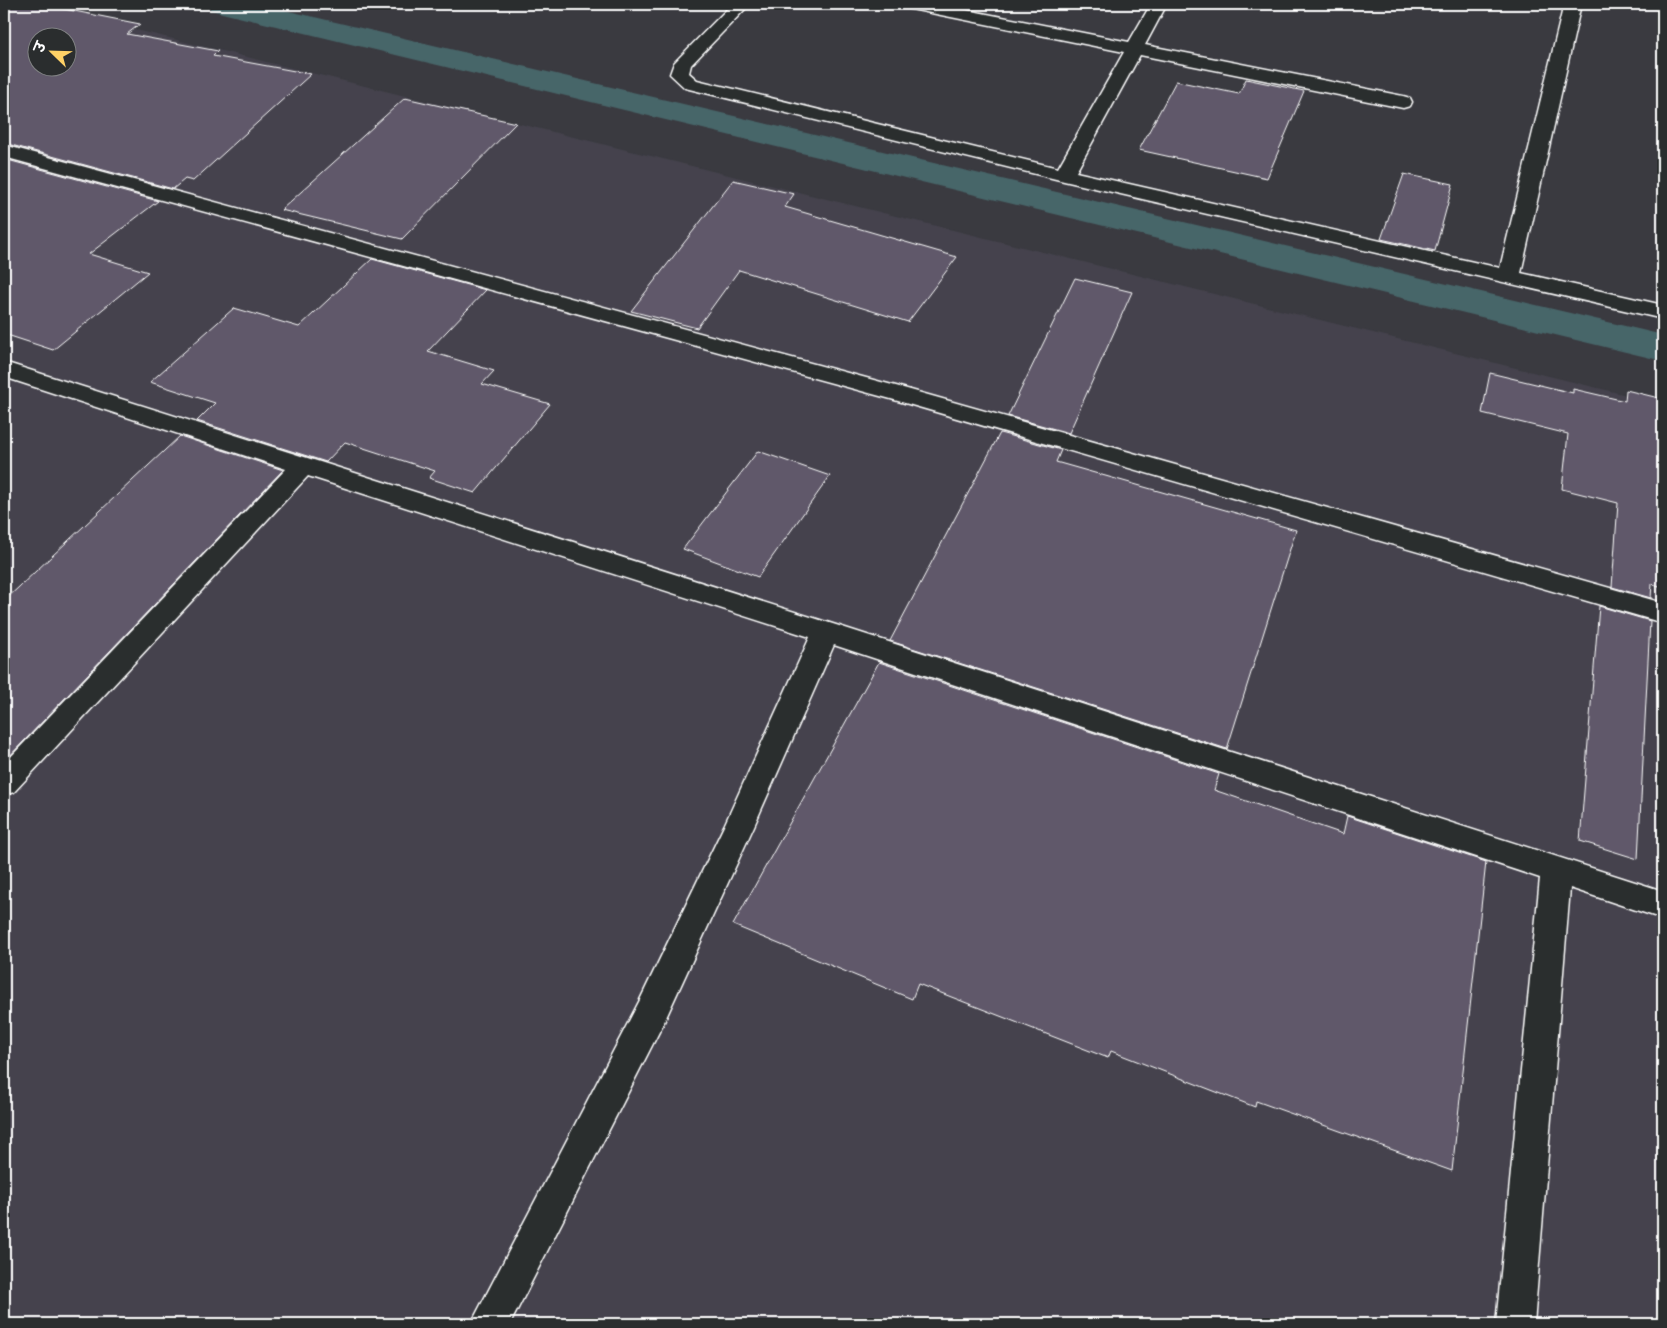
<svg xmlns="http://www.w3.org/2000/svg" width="1667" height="1328" viewBox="0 0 1667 1328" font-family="Caveat,'Playpen Sans Deva',sans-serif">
<rect width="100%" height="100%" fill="#3a3a40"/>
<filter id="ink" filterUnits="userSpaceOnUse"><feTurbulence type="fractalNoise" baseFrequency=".02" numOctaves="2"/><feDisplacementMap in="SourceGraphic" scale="10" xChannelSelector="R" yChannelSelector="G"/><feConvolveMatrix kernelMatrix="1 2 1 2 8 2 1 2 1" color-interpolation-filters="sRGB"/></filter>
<g filter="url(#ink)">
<path fill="#45434d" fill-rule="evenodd" d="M4,4H30L1663,404V1324H4ZM38,38H68V68H38Z"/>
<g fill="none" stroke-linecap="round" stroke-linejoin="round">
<path fill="#476669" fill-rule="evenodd" d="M207,4H259L1663,335V361L222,13L211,10Z"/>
</g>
<path fill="#60596a" stroke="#fff" fill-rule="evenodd" d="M4,4H39L140,24L127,34L218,51L213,56L311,74L193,181L185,179L173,189L4,143ZM38,38H68V68H38Z
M1246,79L1304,91L1267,178L1139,150L1176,81L1239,94Z
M405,98L516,123L402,239L281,210Z
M4,159L158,201L89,254L148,272L53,350L4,334Z
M1404,174L1453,184L1435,251L1381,239Z
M733,180L794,194L785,207L957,257L908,322L739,270L697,328L631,311Z
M372,259L486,290L428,351L494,371L482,384L550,404L475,493L429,478L435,471L345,442L326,462L197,421L215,403L150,382L234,308L299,327Z
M1075,278L1132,292L1069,433L1008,416Z
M1490,373L1573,393V389L1625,401L1626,390L1663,399V587L1652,584L1651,598L1612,587L1618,503L1562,489L1568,434L1482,413Z
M1000,433L1061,450L1056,462L1296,530L1227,749L890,641Z
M180,436L283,470L4,762V601Z
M758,451L830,476L758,577L683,549Z
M1599,606L1650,621L1638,859L1580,841Z
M879,662L1219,774L1214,790L1343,834L1347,816L1486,862L1452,1171L1256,1101L1255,1107L1111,1051L1108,1058L918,984L912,999L733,925Z"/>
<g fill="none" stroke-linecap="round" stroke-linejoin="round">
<g stroke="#fff" stroke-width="3">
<path id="minor" d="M732,4H750L691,65L689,73L697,80L1058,168L1124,52L911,9L905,8L902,4H936L1129,42L1151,4H1167L1145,45L1403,96L1410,98L1412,102L1410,106L1403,108L1140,55L1076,172L1500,268L1564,4H1581L1521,273L1663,305V319L1064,181L685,88L670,74L674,63Z
M4,145L907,389L1663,603V623L891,399L4,157Z
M4,362L836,625L1663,891V919L1570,888L1534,1324H1496L1540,878L834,645L754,826L664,1022L510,1324H471L640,1000L724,826L810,637L308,476L14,792L4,795V764L286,469L4,377Z"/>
</g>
<use href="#minor" fill="#2a2d2e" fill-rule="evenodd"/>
</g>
</g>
<rect width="1667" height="1328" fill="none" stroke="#2a2d2e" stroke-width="20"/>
<rect x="10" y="10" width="1647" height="1308" fill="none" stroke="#fff" stroke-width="2" filter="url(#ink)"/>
<g transform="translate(52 52) rotate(293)"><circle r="24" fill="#2a2d2e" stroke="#7f8182"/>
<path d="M0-4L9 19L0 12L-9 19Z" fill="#ffd166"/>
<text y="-8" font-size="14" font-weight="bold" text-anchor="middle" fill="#ffffff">उ</text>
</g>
</svg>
